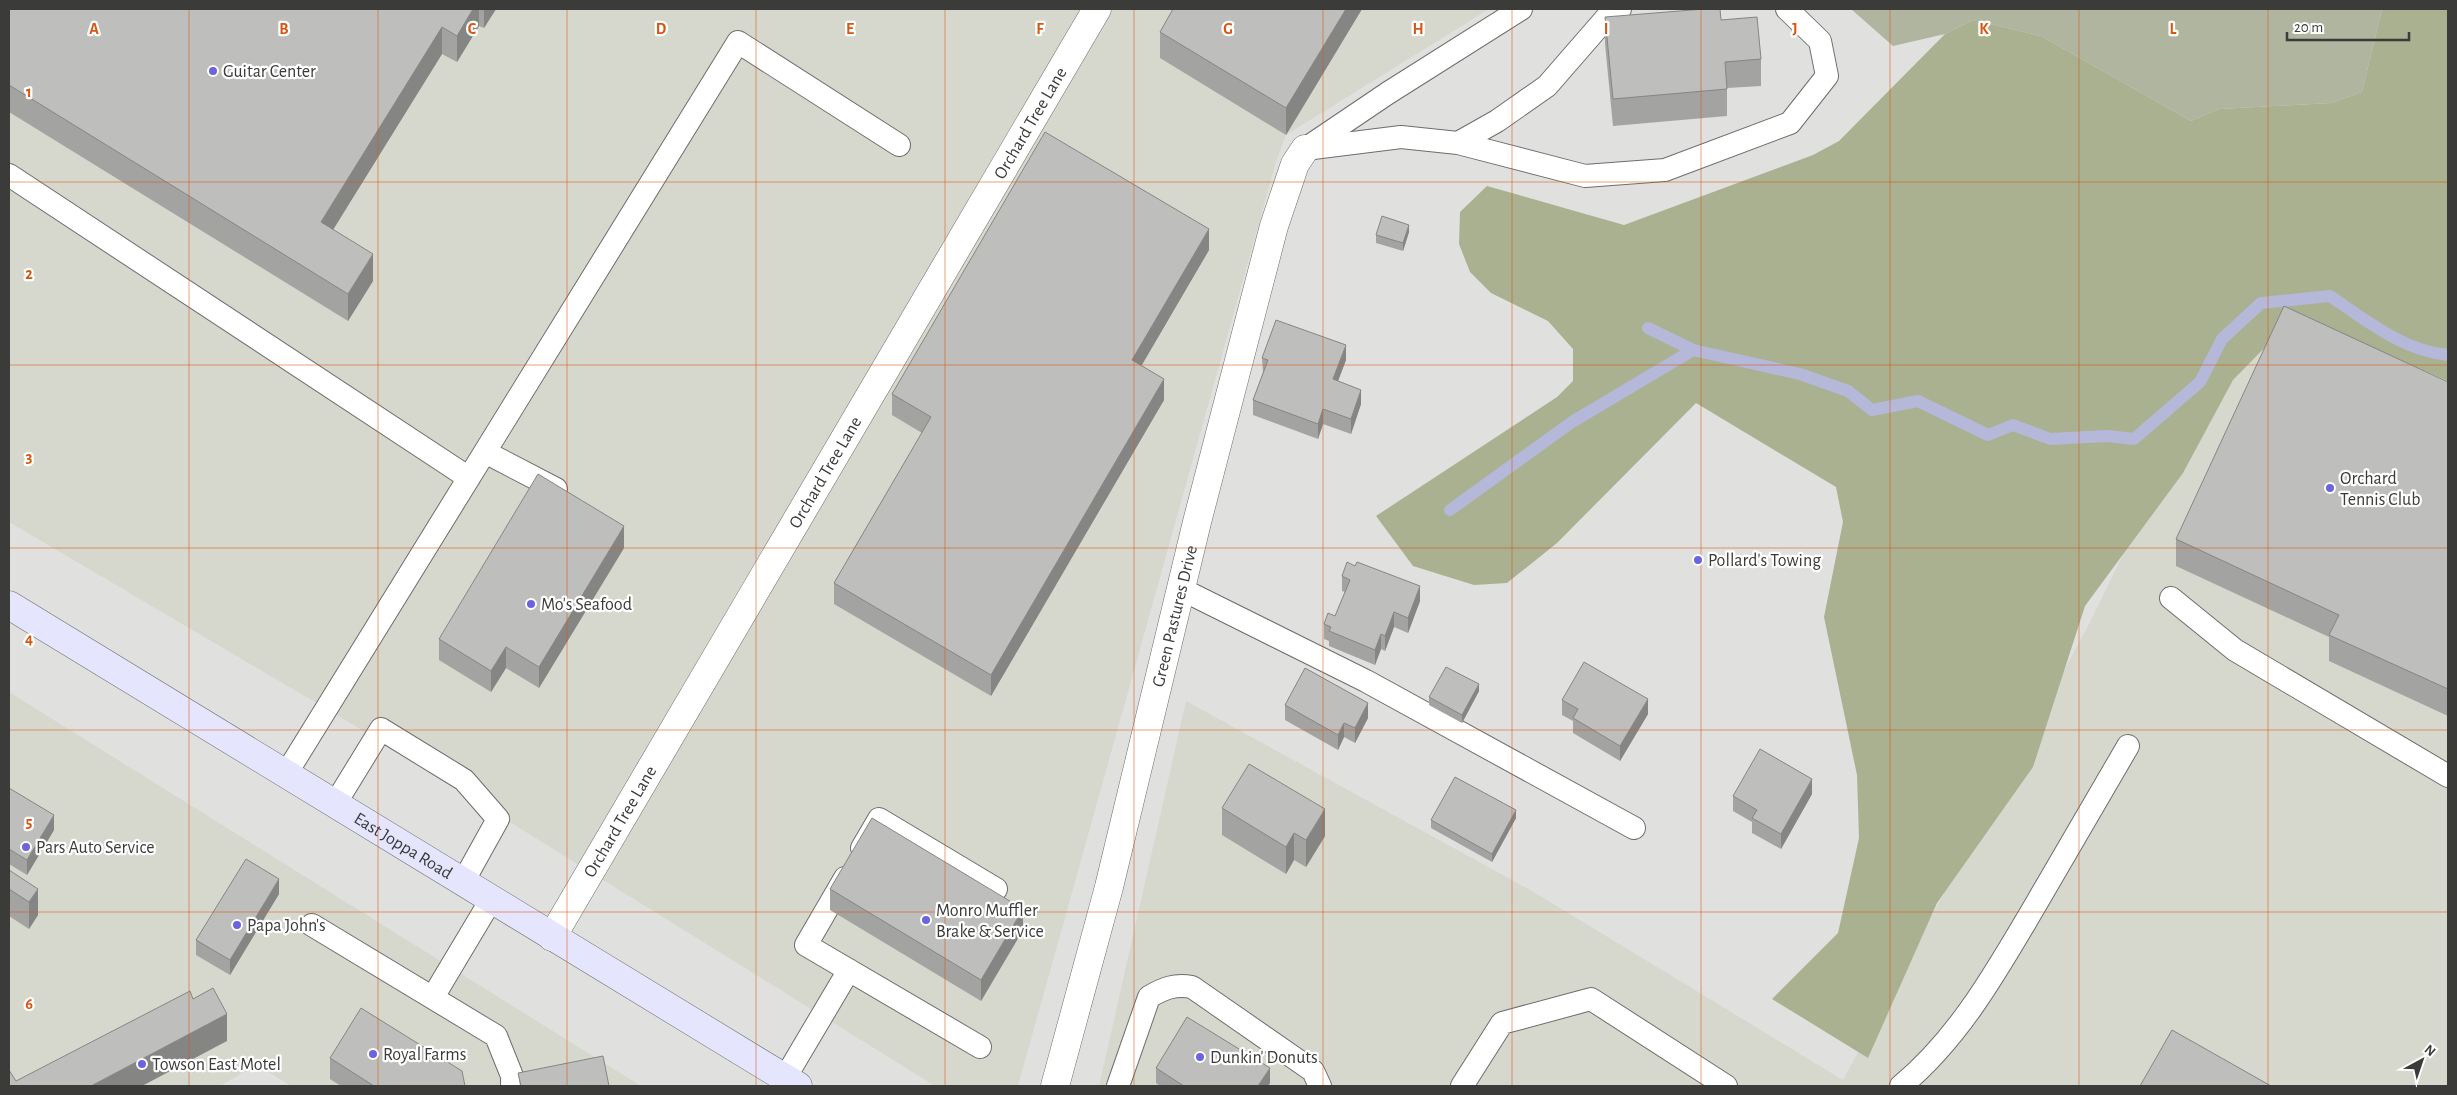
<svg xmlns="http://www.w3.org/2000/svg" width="2457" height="1095" viewBox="0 0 2457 1095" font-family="'Alegreya Sans',sans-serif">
<rect width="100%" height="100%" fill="#e0e1de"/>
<path fill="#d6d8ce" d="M9,9H1489L1286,135L1276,162L1018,1086H935L347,721L9,522Z
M2269,257L2448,348V1086H1099L1186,701L1532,891L1843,1080L2089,624Z
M9,692L641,1086H291L257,1065L220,1086H9Z"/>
<path fill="#b0b5a0" d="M1851,9H2382L2362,92L2331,103L2219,109L2191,121L2041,36L1973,20L1945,34L1893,46Z"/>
<path fill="#a9b191" d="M2382,9H2448V381L2396,358L2279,333L2233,380L2183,473L2085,606L2033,767L1937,903L1868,1058L1772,999L1838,933L1859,838L1857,775L1824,617L1843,522L1836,487L1696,403L1557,543L1507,583L1474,585L1413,566L1376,516L1557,397L1573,381V349L1548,321L1491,293L1470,272L1459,244L1460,212L1487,186L1624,225L1813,155L1839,141L1945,34L1973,20L2041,36L2191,121L2219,109L2331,103L2362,92Z"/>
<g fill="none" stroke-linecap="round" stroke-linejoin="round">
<path stroke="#b5b8d8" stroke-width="12" d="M1648,328L1693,350L1800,374L1848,391L1872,410L1918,401L1988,435L2013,425L2050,439L2107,436L2134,439L2200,382L2222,339L2261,303L2330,296C2365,320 2404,351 2448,355
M1450,510L1572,422L1693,350"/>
<g stroke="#6d6e6b" stroke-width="24">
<path id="lane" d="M1458,143L1497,121L1547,86L1607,17L1620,9
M1308,147L1388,93L1521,9
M1305,149L1401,137L1458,143L1585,176L1665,170L1790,123L1827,76L1820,41L1787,9
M9,175L469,478
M485,452L556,489
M1181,589L1366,681L1634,828
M2171,598L2235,650L2448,776
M286,774L738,42L899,145
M335,804L381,729L464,780L498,819L463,882
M862,848L879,819L996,889
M845,878L806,945L980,1047
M312,925L496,1036L512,1076V1086
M433,997L491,900
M785,1078L849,970
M1118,1086L1149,997C1164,988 1175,984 1192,987L1313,1071L1320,1086
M1462,1086L1502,1023L1591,999L1726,1086
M1901,1086C1960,1037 1997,970 2036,904C2066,852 2097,799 2128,746"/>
</g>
<g stroke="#6d6e6b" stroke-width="29">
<g id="street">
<path id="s1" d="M552,937L1097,9"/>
<path id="s2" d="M1055,1086L1109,887L1197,522L1274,226L1295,164L1305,149"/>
</g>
</g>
<g stroke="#6d6e6b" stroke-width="29">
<g id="secondary">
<path id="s3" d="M9,605L798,1086"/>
</g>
</g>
<use href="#lane" stroke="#fff" stroke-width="22"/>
<use href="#street" stroke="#fff" stroke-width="28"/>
<use href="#secondary" stroke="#e5e6fe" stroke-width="28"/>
</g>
<path fill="#a3a4a2" d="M9,9H496L484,28L479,26L457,62L442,54L333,230L373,281L348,321L9,112Z
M1362,9L1286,135L1160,58V32Z
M1605,17L1721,20L1761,59V86L1727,88V116L1613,126L1605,44Z
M1409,232L1403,251L1376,243V235Z
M1209,250L1141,366L1164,400L991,696L834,604V583L922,433L892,415V394Z
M1262,358L1346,360L1338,381L1361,404L1351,434L1323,424L1318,439L1253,415V400L1263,373Z
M2448,382V716L2329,661V637L2176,566V539Z
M624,548L539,688L506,668L491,692L439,660V639Z
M1342,576L1420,601L1408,633L1394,627L1385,651L1381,649L1375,665L1329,646V641L1324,639V624L1335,616L1345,592L1342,591Z
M1479,691L1462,723L1429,705V697Z
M1562,700L1648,714L1620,761L1573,733V721L1562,715Z
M1285,705L1368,718L1355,743L1344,737L1338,750L1285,720Z
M9,788L54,830L27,875L9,864Z
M1812,794L1781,849L1752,833V822L1733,811V796Z
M1222,808L1325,836L1306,867L1294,860L1286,874L1222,835Z
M1516,818L1492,862L1431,828V820Z
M9,870L38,915L29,929L9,916Z
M830,889L1023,930L981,1001L830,910Z
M279,894L230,975L196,955V940Z
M330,1058L465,1086H341L330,1079Z
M1156,1068L1270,1083L1268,1086H1160L1156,1083Z
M518,1073L609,1086H520Z"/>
<path fill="#858684" d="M473,9H479V26L457,62V36Z
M484,9H496L484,28Z
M1346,9H1362L1286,135V108Z
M442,27V54L321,249V222Z
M1409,225V232L1403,251V243Z
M1209,229V250L1132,382V360Z
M373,254V281L348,321V294Z
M1346,345V360L1333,394V379Z
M1164,379V400L991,696V675Z
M1361,390V404L1351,434V419Z
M1323,409V424L1318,439V424Z
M624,526V548L539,688V667Z
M1420,586V601L1408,633V618Z
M1394,612V627L1385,651V636Z
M1381,634V649L1375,665V650Z
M506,647V668L491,692V671Z
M1479,684V691L1462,723V715Z
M1648,699V714L1620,761V746Z
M1368,703V718L1355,743V728Z
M1344,723V737L1338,750V735Z
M1812,779V794L1781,849V834Z
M1325,809V836L1306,867V840Z
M1516,810V818L1492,862V854Z
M54,815V830L27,875V860Z
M1294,833V860L1286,874V847Z
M279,879V894L230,975V960Z
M38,889V915L29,929V902Z
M1023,909V930L981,1001V980Z
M227,1014V1041L142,1086H91Z
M1270,1068V1083L1268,1086H1258Z"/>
<path fill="#bebfbc" stroke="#858684" d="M9,9H473L457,36L442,27L321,222L373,254L348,294L9,85Z
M1173,9H1346L1286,108L1160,32Z
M1704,9H1720L1721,20L1757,17L1761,59L1725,62L1727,89L1613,99L1605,17Z
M1045,132L1209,229L1132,360L1164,379L991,675L834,583L931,417L892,394Z
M1382,216L1409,225L1403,243L1376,235Z
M2284,306L2448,382V689L2329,635L2339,615L2176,539Z
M1276,320L1346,345L1333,379L1361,390L1351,419L1323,409L1318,424L1253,400L1268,360L1262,358Z
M538,474L624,526L539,667L506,647L491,671L439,639Z
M1347,562L1355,566L1357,562L1420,586L1408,618L1394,612L1385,636L1381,634L1375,650L1329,631L1331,627L1324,624L1328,613L1335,616L1350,580L1342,576Z
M1584,662L1648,699L1620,746L1573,718L1578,709L1562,700Z
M1446,667L1479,684L1462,715L1429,697Z
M1305,668L1368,703L1355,728L1344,723L1338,735L1285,705Z
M1760,749L1812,779L1781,834L1752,818L1757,810L1733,796Z
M1249,764L1325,809L1306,840L1294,833L1286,847L1222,808Z
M1455,777L1516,810L1492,854L1431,820Z
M9,788L54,815L27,860L9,849Z
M872,818L1023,909L981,980L830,889Z
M246,859L279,879L230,960L196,940Z
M9,870L38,889L29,902L9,889Z
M213,988L227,1014L91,1086H9V1070L16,1081L190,991L193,999Z
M361,1008L462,1071L465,1086H374L330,1058Z
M1187,1017L1270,1068L1258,1086H1184L1156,1068Z
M2172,1030L2271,1086H2140Z
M603,1056L609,1086H521L518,1073Z"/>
<path fill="none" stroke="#d75611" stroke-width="1" stroke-opacity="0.55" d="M189,9V1086M378,9V1086M567,9V1086M756,9V1086M945,9V1086M1134,9V1086M1323,9V1086M1512,9V1086M1701,9V1086M1890,9V1086M2079,9V1086M2268,9V1086M9,182H2448M9,365H2448M9,548H2448M9,730H2448M9,912H2448"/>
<g fill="#6b64de" stroke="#fff" stroke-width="2">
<circle cx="213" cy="71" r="5"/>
<circle cx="2330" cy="488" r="5"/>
<circle cx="1698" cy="560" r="5"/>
<circle cx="531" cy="604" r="5"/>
<circle cx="26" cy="847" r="5"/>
<circle cx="926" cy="920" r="5"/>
<circle cx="237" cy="925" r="5"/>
<circle cx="373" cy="1054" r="5"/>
<circle cx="1200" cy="1057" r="5"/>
<circle cx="142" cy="1064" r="5"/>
</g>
<g text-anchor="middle" stroke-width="4.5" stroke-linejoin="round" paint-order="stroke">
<g font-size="18" fill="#3b3b3a" stroke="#fff" text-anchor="start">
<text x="223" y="77">Guitar Center</text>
<text x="2340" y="484">Orchard<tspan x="2340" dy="21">Tennis Club</tspan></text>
<text x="1708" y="566">Pollard's Towing</text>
<text x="541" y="610">Mo's Seafood</text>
<text x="36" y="853">Pars Auto Service</text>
<text x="936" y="916">Monro Muffler<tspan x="936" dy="21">Brake &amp; Service</tspan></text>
<text x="247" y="931">Papa John's</text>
<text x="383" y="1060">Royal Farms</text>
<text x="1210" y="1063">Dunkin' Donuts</text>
<text x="152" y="1070">Towson East Motel</text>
</g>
<g font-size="18" fill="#3b3b3a" stroke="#fff">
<text dy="6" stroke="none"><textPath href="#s1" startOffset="944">Orchard Tree Lane</textPath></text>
<text dy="6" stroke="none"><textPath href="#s1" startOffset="539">Orchard Tree Lane</textPath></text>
<text dy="6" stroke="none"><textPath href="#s2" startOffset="485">Green Pastures Drive</textPath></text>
<text dy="6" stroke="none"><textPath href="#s1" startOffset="134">Orchard Tree Lane</textPath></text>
<text dy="6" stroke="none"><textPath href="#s3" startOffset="462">East Joppa Road</textPath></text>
</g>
</g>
<g font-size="16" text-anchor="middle" font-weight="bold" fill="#d75611" stroke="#fff" stroke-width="4.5" stroke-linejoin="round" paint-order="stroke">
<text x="94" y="34">A</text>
<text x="284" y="34">B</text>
<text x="472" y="34">C</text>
<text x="661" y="34">D</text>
<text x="850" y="34">E</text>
<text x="1040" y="34">F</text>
<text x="1228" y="34">G</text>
<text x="1418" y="34">H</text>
<text x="1606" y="34">I</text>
<text x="1795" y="34">J</text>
<text x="1984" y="34">K</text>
<text x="2173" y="34">L</text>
<text x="29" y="97">1</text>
<text x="29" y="279">2</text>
<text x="29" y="462">3</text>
<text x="29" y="644">4</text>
<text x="29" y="827">5</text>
<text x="29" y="1009">6</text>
</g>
<rect width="2457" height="1095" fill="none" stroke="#3b3b3a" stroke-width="20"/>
<g transform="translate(2422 1060) rotate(40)" stroke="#ffffff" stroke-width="4" paint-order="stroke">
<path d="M0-4L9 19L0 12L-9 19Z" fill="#3b3b3a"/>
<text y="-8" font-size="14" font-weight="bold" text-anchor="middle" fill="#3b3b3a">N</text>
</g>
<path d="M2287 32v8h122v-8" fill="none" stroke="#3b3b3a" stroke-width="2.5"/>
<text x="2294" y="32" font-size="15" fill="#3b3b3a" stroke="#ffffff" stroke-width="4" paint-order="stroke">20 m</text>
</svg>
